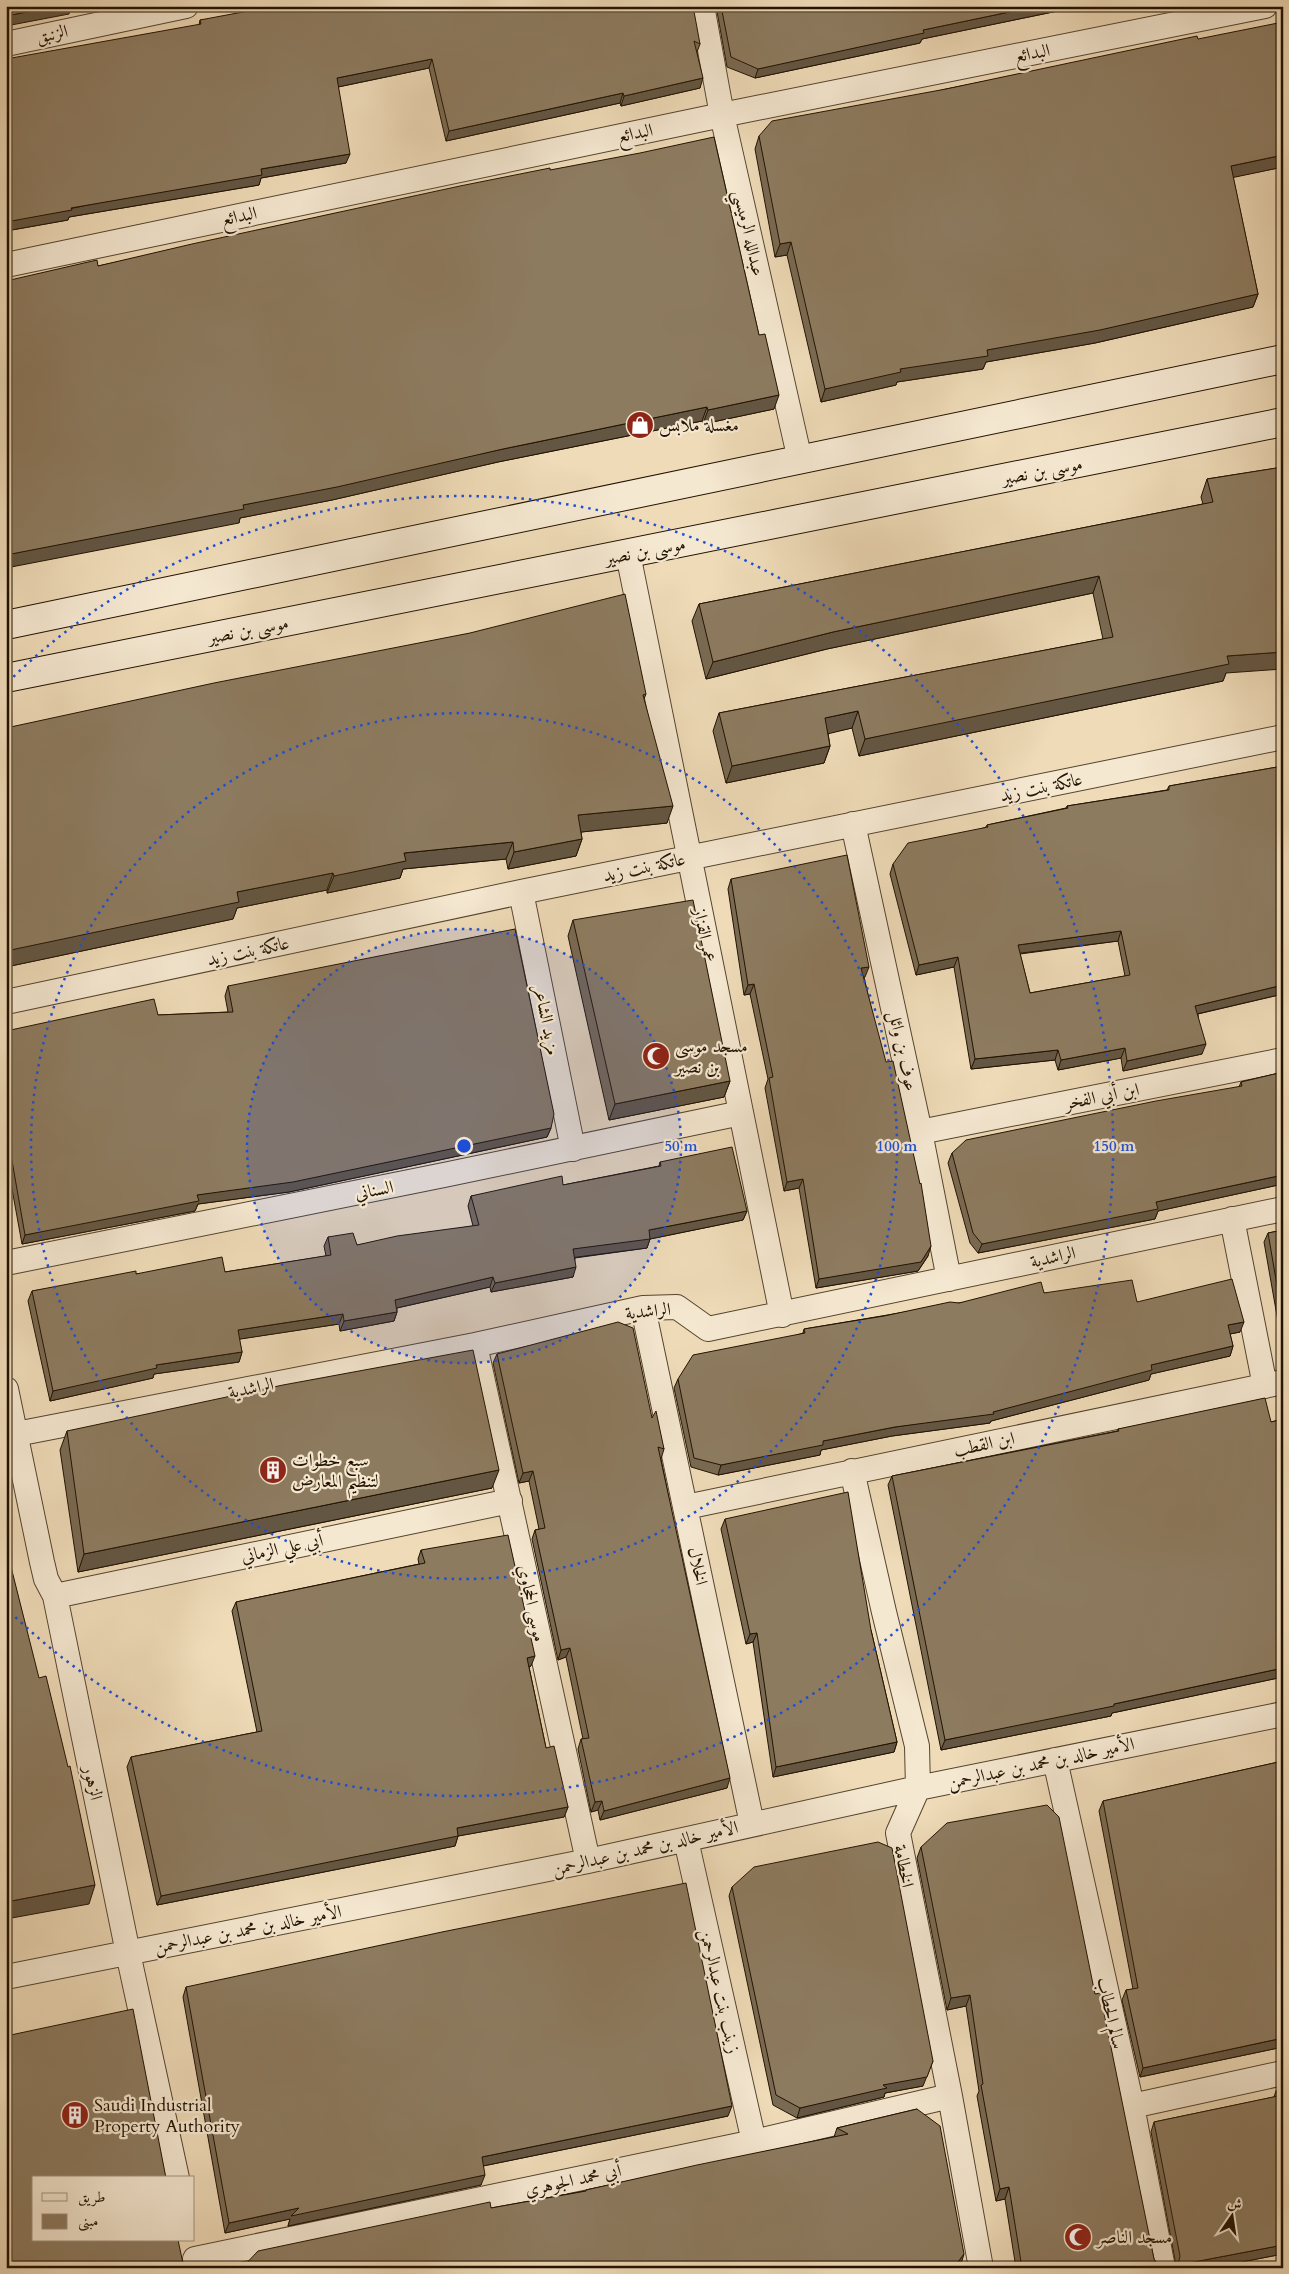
<svg xmlns="http://www.w3.org/2000/svg" width="1289" height="2274" viewBox="0 0 1289 2274" font-family="Cardo,Amiri,serif">
<rect width="100%" height="100%" fill="#efdbb8"/>
<filter id="stains"><feTurbulence type="fractalNoise" baseFrequency=".004" numOctaves="4"/><feColorMatrix values="0 0 0 0 .2 0 0 0 0 .09 0 0 0 0 .02 0 0 0 .5 -.17"/></filter>
<radialGradient id="worn" r=".72"><stop offset=".6" stop-color="#630" stop-opacity="0"/><stop offset="1" stop-color="#630" stop-opacity=".3"/></radialGradient>
<g fill="none" stroke-linecap="round" stroke-linejoin="round">
<g stroke="#55442f" stroke-width="26">
<path id="street" d="M702,6L722,115L800,460
M6,44L186,6
M6,265L722,115L1265,6
M628,554L782,1315
M853,824L920,1132L949,1279
M521,892L573,1149
M6,1002L521,892L1283,737
M920,1132L1283,1060
M1232,1219L1265,1386
M6,1263L444,1175L741,1113
M643,1308L752,1824
M475,1345L588,1861
M6,1389L42,1562L46,1579L55,1596L128,1953L177,2178
M6,1436L475,1345L643,1308L677,1307L708,1329L1283,1209
M852,1471L884,1612L917,1746L918,1788L898,1833L950,2096L981,2268
M686,1507L1283,1382
M55,1596L510,1501
M1055,1760L1132,2106L1163,2268
M686,1840L754,2142
M6,1977L588,1861L918,1788L1283,1714
M1132,2106L1283,2073
M195,2259L754,2142L950,2096"/>
</g>
<g stroke="#221201" stroke-width="30">
<path id="secondary" d="M6,625L1283,359
M6,678L1283,422"/>
</g>
<use href="#street" stroke="#f5e8d1" stroke-width="24"/>
<use href="#secondary" stroke="#f5e8d1" stroke-width="28"/>
</g>
<path fill="#796a53" stroke="#221201" fill-rule="evenodd" d="M686,6L700,44L697,52L700,88L621,106L620,103L446,141L429,68L338,87L346,163L261,178L259,185L69,217L68,220L6,231L199,25L200,20Z
M716,6H1082L922,39L920,43L755,78L727,67Z
M1198,39L1283,167L1233,177L1258,294L1253,307L1095,343L986,362L983,369L897,382L896,385L821,402L787,255L775,257L755,149L759,136L946,89Z
M550,170L774,409L703,424L702,421L498,462L332,500L240,518L239,523L98,266Z
M1283,467L1226,673L1223,681L859,756L852,728L828,733L830,746L824,763L726,783L713,731L719,713L1103,639L1093,593L827,649L706,679L692,621L699,604L1203,504L1201,497L1207,479Z
M646,694L644,699L667,823L581,832L582,839L576,856L508,869L506,859L403,869L400,878L327,893V890L237,908L233,919L6,967V728Z
M1283,766V994L1198,1014L1202,1054L1123,1071L1121,1058L1058,1070L1055,1060L971,1069L954,967L916,975L890,874L893,864L986,827L987,825L1066,808L1067,806L1167,790L1169,786ZM1118,941L1125,976L1030,993L1020,954Z
M731,879L865,977H864L928,1256L918,1271L816,1288L799,1188L784,1191L765,1088L768,1079L750,994L744,995L728,889Z
M573,920L730,1081L724,1097L609,1120L568,936Z
M228,986L551,1128L547,1137L289,1192L198,1204L195,1211L22,1244L6,1156V1031L158,1015L228,1012L225,996Z
M1283,1072V1184L1158,1211L1155,1219L978,1253L970,1243L948,1163L952,1153L1239,1087L1241,1082Z
M660,1162L747,1211L743,1220L650,1239L647,1248L575,1258L573,1277L491,1292L490,1287L397,1308V1312L394,1321L340,1331L339,1324L239,1339L242,1352L239,1362L154,1374L153,1378L50,1401L28,1301L32,1291L136,1274L225,1272L326,1256L324,1246L328,1237L357,1245L473,1226L468,1206L471,1196L563,1185L659,1166Z
M1283,1230V1350L1264,1242L1268,1233Z
M1044,1293L1137,1302L1240,1332L1230,1334L1233,1346L1230,1356L1151,1374L1149,1380L991,1421L990,1423L892,1436L821,1450L820,1455L718,1475L691,1467L674,1388L678,1379L803,1333L804,1329L959,1303Z
M497,1354L652,1418L664,1449L661,1459L727,1788L600,1820L598,1810L591,1812L578,1749L581,1739H583L566,1657L558,1660L532,1539L535,1530L539,1529L529,1481L519,1483L493,1363Z
M1283,1419V1677L1112,1713L1111,1716L941,1750L888,1485L892,1476L1117,1431L1118,1429L1271,1422Z
M67,1431L492,1488L78,1572L60,1450Z
M725,1519L871,1630L897,1742L894,1752L773,1777L753,1642L746,1644L721,1529Z
M421,1550L531,1666L529,1667L546,1748L568,1807L564,1817L458,1836L455,1846L157,1905L127,1767L131,1757L257,1732L232,1611L236,1602L419,1564L418,1559Z
M1283,1761V2047L1140,2077L1122,2000L1126,1990L1133,1989L1099,1811L1103,1801Z
M921,1847L1095,1994L1154,2259L1159,2267L1158,2268H1016L1005,2199L996,2201L977,2096L979,2091L966,2006L947,2010L917,1858Z
M732,1887L923,2086L885,2093L884,2097L797,2118L773,2105L729,1896Z
M186,1987L728,2116L483,2166L481,2185L288,2226L290,2219L225,2233L183,1997Z
M1283,2089V2254L1210,2268H1176V2265L1151,2132L1154,2122L1274,2097L1276,2091Z
M917,2109L961,2264L491,2208L585,2191L586,2190L834,2137L837,2128Z"/>
<path fill="#635643" stroke="#221201" d="M57,6H72L69,14L6,26V16Z
M1038,6H1082L922,39L920,43L755,78L758,69L923,30Z
M432,59L429,68L333,88L337,78Z
M703,78L700,88L621,106L624,96Z
M623,93L620,103L446,141L449,131Z
M350,154L346,163L261,178L259,185L69,217L68,220L6,231V222L261,169Z
M1283,155V167L1226,179L1231,166Z
M791,242L787,255L775,257L780,244Z
M1258,294L1253,307L1095,343L986,362L983,369L897,382L896,385L821,402L825,389L900,369L987,350Z
M779,395L774,409L703,424L708,410Z
M707,407L702,421L498,462L332,500L240,518L239,523L6,568V555L243,505L503,449Z
M1099,576L1093,593L827,649L706,679L713,662L833,632Z
M1283,652V669L1226,673L1223,681L859,756L865,739L1227,656Z
M858,711L852,728L819,736L825,718Z
M830,746L824,763L726,783L732,766Z
M673,806L667,823L572,833L578,815Z
M582,839L576,856L508,869L514,852Z
M513,842L506,859L403,869L400,878L327,893L334,876L404,853Z
M333,873L327,890L237,908L233,919L6,967V951L237,892Z
M1121,931L1118,941L1014,954L1018,945Z
M958,957L954,967L916,975L919,965Z
M869,967L865,977L858,978L861,968Z
M754,984L750,994L744,995L748,985Z
M1283,985V994L1192,1015L1195,1006Z
M1206,1044L1202,1054L1123,1071L1127,1061Z
M1125,1048L1121,1058L1058,1070L1061,1060Z
M1058,1050L1055,1060L971,1069L975,1059Z
M730,1081L724,1097L609,1120L615,1104Z
M551,1128L547,1137L289,1192L198,1204L195,1211L22,1244L25,1235L197,1195Z
M1283,1175V1184L1158,1211L1155,1219L978,1253L982,1244L1156,1202Z
M803,1179L799,1188L784,1191L787,1182Z
M747,1211L743,1220L650,1239L647,1248L570,1258L573,1249L649,1230Z
M931,1246L928,1256L918,1271L816,1288L819,1279Z
M576,1267L573,1277L491,1292L495,1283Z
M493,1277L490,1287L392,1309L395,1300Z
M397,1312L394,1321L340,1331L344,1321Z
M343,1314L339,1324L234,1340L238,1330Z
M1244,1322L1240,1332L1225,1335L1228,1325Z
M1233,1346L1230,1356L1151,1374L1149,1380L991,1421L990,1423L892,1436L821,1450L820,1455L718,1475L721,1465L823,1441L895,1427L993,1412L1151,1365Z
M242,1352L239,1362L154,1374L153,1378L50,1401L53,1391L156,1365Z
M499,1470L492,1488L78,1572L84,1554Z
M533,1471L529,1481L519,1483L523,1473Z
M757,1633L753,1642L746,1644L750,1634Z
M570,1648L566,1657L558,1660L561,1650Z
M535,1656L531,1666L524,1668L527,1658Z
M1283,1668V1677L1112,1713L1111,1716L941,1750L945,1740Z
M897,1742L894,1752L773,1777L776,1767Z
M730,1778L727,1788L600,1820L604,1811Z
M602,1801L598,1810L591,1812L595,1802Z
M568,1807L564,1817L458,1836L455,1846L157,1905L161,1896L457,1828Z
M95,1885L89,1904L6,1919V1902Z
M970,1995L966,2006L947,2010L951,1998Z
M1283,2038V2047L1140,2077L1143,2068Z
M933,2061L923,2086L885,2093L884,2097L797,2118L800,2108L883,2085Z
M732,2106L728,2116L478,2167L482,2157Z
M485,2175L481,2185L288,2226L290,2219L225,2233L229,2223L299,2208Z
M1009,2187L1005,2199L996,2201L1000,2189Z
M1283,2245V2254L1210,2268H1177L1178,2265Z
M964,2254L961,2264L958,2268H950Z"/>
<path fill="#8d7b60" stroke="#221201" fill-rule="evenodd" d="M6,6H57L6,16Z
M275,6H686V7L687,6H693L700,44L694,41L703,78L624,96L623,93L449,131L432,59L337,78L350,154L261,169L262,175L71,208L72,210L6,222V59L201,24L200,20Z
M721,6H1038L923,30L924,33L758,69L731,57Z
M1283,22V155L1231,166L1258,294L1100,330L987,350L988,356L900,369L901,372L825,389L791,242L780,244L759,136L772,121L946,89L1197,36L1198,39Z
M714,137L759,335L765,334L779,395L708,410L707,407L503,449L337,487L243,505L244,509L6,555V281L97,260L98,266L192,244L460,186L550,168V170L640,153Z
M1283,467V652L1227,656L1229,664L865,739L858,711L825,718L830,746L732,766L719,713L1113,637L1099,576L833,632L713,662L699,604L1213,502L1207,479Z
M625,594L646,694L643,695L673,806L578,815L582,839L514,852L513,842L404,853L406,861L334,876L333,873L237,892L239,902L6,951V728L214,683L470,633Z
M1283,766V985L1195,1006L1206,1044L1127,1061L1125,1048L1061,1060L1058,1050L975,1059L958,957L919,965L893,864L908,843L988,827L987,825L1068,808L1067,806L1169,790V786ZM1121,931L1130,975L1030,993L1018,945Z
M847,855L869,967L861,968L886,1062L893,1061L920,1184L921,1183L931,1246L921,1262L819,1279L803,1179L787,1182L769,1078L773,1077L754,984L748,985L731,879Z
M693,900L730,1081L615,1104L573,920Z
M515,929L554,1114L551,1128L293,1182L197,1195L199,1201L25,1235L7,1132H6V1031L154,999L158,1015L233,1012L228,986Z
M1283,1072V1175L1156,1202L1158,1209L982,1244L973,1233L952,1153L966,1140L1156,1101L1242,1086L1241,1082Z
M732,1147L747,1211L649,1230L650,1239L573,1249L576,1267L495,1283L493,1277L395,1300L397,1312L344,1321L343,1314L238,1330L242,1352L156,1365L157,1368L53,1391L32,1291L136,1271V1274L222,1257L225,1272L331,1255L328,1237L353,1233L357,1245L397,1236L479,1225L471,1196L562,1176L563,1185L661,1166L660,1162Z
M1283,1230V1320L1268,1233Z
M1232,1279L1244,1322L1228,1325L1233,1346L1151,1365L1152,1370L993,1412L994,1414L895,1427L823,1441V1445L721,1465L694,1458L678,1379L693,1355L805,1333L804,1329L884,1316L950,1302L959,1303L1041,1282L1044,1293L1132,1280L1137,1302Z
M618,1322L633,1328L652,1418L656,1411L664,1449L658,1447L730,1778L604,1811L602,1801L595,1802L581,1739L589,1738L570,1648L561,1650L535,1530L545,1528L533,1471L523,1473L497,1354Z
M473,1350L499,1470L84,1554L67,1431L283,1385Z
M1265,1398L1271,1422L1283,1419V1668L1114,1704V1706L945,1740L892,1476L1119,1431L1118,1429Z
M848,1492L871,1630L897,1742L776,1767L757,1633L750,1634L725,1519Z
M508,1535L535,1656L527,1658L546,1748L554,1746L568,1807L457,1828L458,1836L161,1896L131,1757L262,1731L236,1602L425,1563L421,1550Z
M6,1547L39,1678L46,1676L68,1767L70,1766L95,1885L6,1902Z
M1283,1761V2038L1143,2068L1126,1990L1138,1988L1103,1801Z
M1047,1805L1059,1817L1095,1994L1100,1993L1154,2259L1159,2267L1153,2268H1022L1009,2187L1000,2189L981,2085L983,2084L970,1995L951,1998L921,1847L947,1823Z
M878,1842L892,1848L933,2061L927,2077L883,2085L887,2088L800,2108L776,2095L732,1887L754,1867Z
M686,1883L732,2106L482,2157L485,2175L291,2216L299,2208L229,2223L186,1987L442,1932Z
M133,2009L166,2178H34V2240H178L184,2268H6V2036Z
M1283,2089V2245L1178,2265L1180,2256L1154,2122L1278,2096L1276,2091Z
M917,2109L940,2126L964,2254L954,2267L950,2268H242L258,2251L490,2202L491,2208L586,2191V2190L697,2165L848,2134L837,2128Z"/>
<circle cx="464" cy="1146" r="217" fill="#1d4ed8" fill-opacity=".12"/>
<g fill="none" stroke="#1d4ed8" stroke-width="2.5" stroke-dasharray="2.5 5">
<circle cx="464" cy="1146" r="217"/>
<circle cx="464" cy="1146" r="433"/>
<path d="M8 682A650 650 0 1 1 8 1610"/>
</g>
<defs>
<g id="shop-disc" transform="scale(1.4375)"><circle r="9.5" fill="#8f2418" stroke="#f5e8d1"/><path d="M-5-2.5h2.3a2.7 3.5 0 0 1 5.4 0H5L5.5 6h-11ZM-1.5-2.5h3a1.5 2.3 0 0 0-3 0Z" fill="#fff"/></g>
<g id="mosque-disc" transform="scale(1.4375)"><circle r="9.5" fill="#8f2418" stroke="#f5e8d1"/><path d="M3.5-4.9A6 6 0 1 0 3.5 4.9A5 5 0 1 1 3.5-4.9Z" fill="#fff"/></g>
<g id="building-disc" transform="scale(1.4375)"><circle r="9.5" fill="#8f2418" stroke="#f5e8d1"/><path d="M-4-6H4V6H1V3H-1V6H-4ZM-2.5-4.3h1.7v1.8h-1.7ZM.8-4.3h1.7v1.8H.8ZM-2.5-1h1.7V.8h-1.7ZM.8-1h1.7V.8H.8Z" fill="#fff"/></g>
</defs>
<g fill-rule="evenodd">
<use href="#shop-disc" x="640" y="425"/>
<use href="#mosque-disc" x="656" y="1056"/>
<use href="#building-disc" x="273" y="1470"/>
<use href="#building-disc" x="75" y="2115"/>
<use href="#mosque-disc" x="1078" y="2237"/>
</g>
<g text-anchor="middle" stroke-width="4.5" stroke-linejoin="round" paint-order="stroke">
<g font-size="18" fill="#221201" stroke="#f5e8d1">
<text transform="translate(52 34) rotate(-12)" y="6">الزنبق</text>
<text transform="translate(1032 53) rotate(-11)" y="6">البدائع</text>
<text transform="translate(635 133) rotate(-12)" y="6">البدائع</text>
<text transform="translate(239 216) rotate(-12)" y="6">البدائع</text>
<text transform="translate(749 233) rotate(77)" y="6">عبدالله الرميسي</text>
<text transform="translate(1042 471) rotate(-11)" y="6">موسى بن نصير</text>
<text transform="translate(645 551) rotate(-11)" y="6">موسى بن نصير</text>
<text transform="translate(248 630) rotate(-11)" y="6">موسى بن نصير</text>
<text transform="translate(1041 787) rotate(-12)" y="6">عاتكة بنت زيد</text>
<text transform="translate(644 867) rotate(-12)" y="6">عاتكة بنت زيد</text>
<text transform="translate(705 935) rotate(79)" y="6">عمر القزاز</text>
<text transform="translate(248 951) rotate(-12)" y="6">عاتكة بنت زيد</text>
<text transform="translate(547 1020) rotate(79)" y="6">مزيد الشاعر</text>
<text transform="translate(903 1051) rotate(78)" y="6">عوف بن وائل</text>
<text transform="translate(1102 1096) rotate(-11)" y="6">ابن أبي الفخر</text>
<text transform="translate(374 1190) rotate(-11)" y="6">السناني</text>
<text transform="translate(1053 1257) rotate(-12)" y="6">الراشدية</text>
<text transform="translate(648 1311) rotate(-5)" y="6">الراشدية</text>
<text transform="translate(251 1388) rotate(-11)" y="6">الراشدية</text>
<text transform="translate(984 1444) rotate(-12)" y="6">ابن القطب</text>
<text transform="translate(282 1548) rotate(-12)" y="6">أبي علي الزماني</text>
<text transform="translate(698 1566) rotate(78)" y="6">الخلال</text>
<text transform="translate(532 1603) rotate(78)" y="6">موسى الحجاوي</text>
<text transform="translate(1041 1763) rotate(-12)" y="6">الأمير خالد بن محمد بن عبدالرحمن</text>
<text transform="translate(93 1783) rotate(78)" y="6">الزهور</text>
<text transform="translate(645 1848) rotate(-13)" y="6">الأمير خالد بن محمد بن عبدالرحمن</text>
<text transform="translate(904 1866) rotate(79)" y="6">الخطامة</text>
<text transform="translate(248 1929) rotate(-11)" y="6">الأمير خالد بن محمد بن عبدالرحمن</text>
<text transform="translate(720 1991) rotate(77)" y="6">زينب بنت عبدالرحمن</text>
<text transform="translate(1111 2013) rotate(77)" y="6">سالم الحطاب</text>
<text transform="translate(573 2180) rotate(-12)" y="6">أبي محمد الجوهري</text>
</g>
<g font-size="18" fill="#221201" stroke="#f5e8d1" text-anchor="start">
<text x="659" y="431">مغسلة ملابس</text>
<text x="675" y="1052">مسجد موسى<tspan x="675" dy="21">بن نصير</tspan></text>
<text x="292" y="1466">سبع خطوات<tspan x="292" dy="21">لتنظيم المعارض</tspan></text>
<text x="94" y="2111">Saudi Industrial<tspan x="94" dy="21">Property Authority</tspan></text>
<text x="1097" y="2243">مسجد الناصر</text>
</g>
</g>
<circle cx="464" cy="1146" r="8" fill="#1d4ed8" stroke="#f5e8d1" stroke-width="2.5"/>
<g font-size="15" text-anchor="middle" font-weight="bold" fill="#1d4ed8" stroke="#f5e8d1" stroke-width="4.5" stroke-linejoin="round" paint-order="stroke">
<text x="681" y="1151">50 m</text>
<text x="897" y="1151">100 m</text>
<text x="1114" y="1151">150 m</text>
</g>
<rect width="1289" height="2274" fill="none" stroke="#efdbb8" stroke-width="25"/>
<rect x="8" y="8" width="1274" height="2259" fill="none" stroke="#221201" stroke-width="2.5"/>
<rect x="12" y="12" width="1264" height="2249" fill="none" stroke="#221201"/>
<rect x="32" y="2176" width="162" height="65" fill="#f5e8d1" stroke="#a1927e"/>
<rect x="42" y="2193" width="25" height="8" fill="#f5e8d1" stroke="#a1927e"/>
<text x="78" y="2202" font-size="15" fill="#221201">طريق</text>
<rect x="42" y="2214" width="25" height="15" fill="#8d7b60" stroke="#a1927e"/>
<text x="78" y="2226" font-size="15" fill="#221201">مبنى</text>
<g transform="translate(1232 2216) rotate(13)" stroke="#f5e8d1" stroke-width="4" paint-order="stroke">
<path d="M0-4L9 19L0 12L-9 19Z" fill="#221201"/>
<text y="-8" font-size="14" font-weight="bold" text-anchor="middle" fill="#221201">ش</text>
</g>
<rect width="100%" height="100%" filter="url(#stains)"/>
<rect width="100%" height="100%" fill="url(#worn)"/>
</svg>
